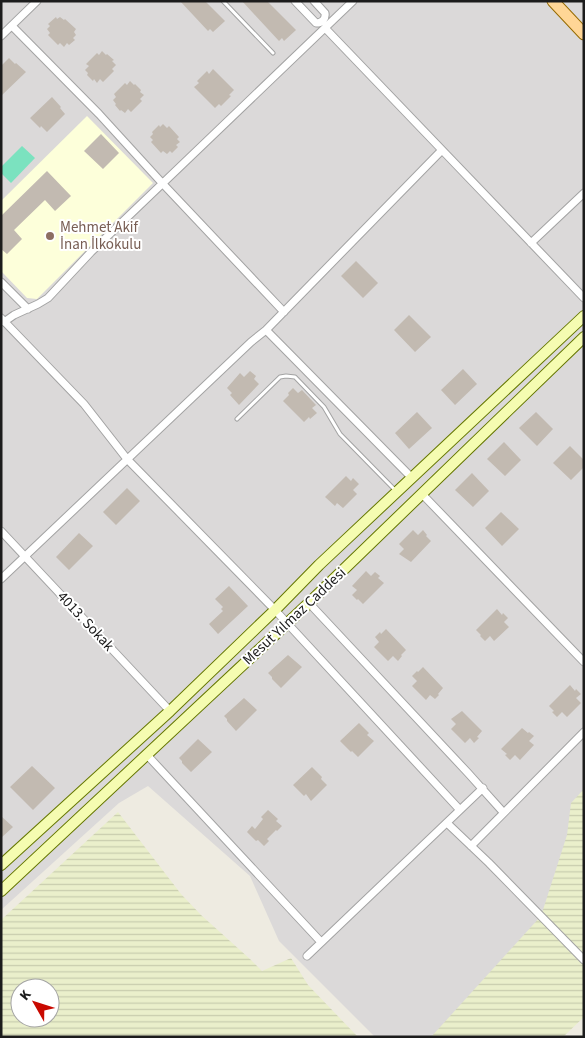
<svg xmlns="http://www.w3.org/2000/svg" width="585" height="1038" viewBox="0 0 585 1038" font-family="'Source Sans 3',sans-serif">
<defs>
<pattern id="farmland-rules" width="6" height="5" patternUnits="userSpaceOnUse" patternTransform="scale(1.25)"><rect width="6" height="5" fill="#eaefcb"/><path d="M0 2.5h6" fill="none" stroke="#c8ccae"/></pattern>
</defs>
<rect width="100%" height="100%" fill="#eeebe1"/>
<path fill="#dbd9d9" d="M1,1H584V990L495,1037H375L279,941L250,876L148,786L119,803L1,910Z"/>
<path fill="#fdffda" d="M87,116L153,183L37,299L27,298L1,271V201Z"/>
<path fill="url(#farmland-rules)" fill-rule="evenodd" d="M584,789V1017L563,1037H431L541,916L567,835L571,803Z
M118,812L181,894L201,915L250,959L262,971L291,958L308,985L358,1037H1V920ZM20,988H50V1018H20Z"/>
<path fill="#7be2bf" d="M22,146L35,158L11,183L1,173V167Z"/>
<path fill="#c2bab1" d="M180,1H205L225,21L213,32L210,29L208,31Z
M242,1H267L296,30L284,41L282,38L279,41Z
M56,17L57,19L60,17L64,20L65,19L76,29L74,32L76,35L73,38L75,40L69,45L67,43L64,47L60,43L58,45L48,35L50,33L47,29L50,26L48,24Z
M102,51L106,55L107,54L114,60L112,61L116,65L112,69L114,71L103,82L100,79L97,83L94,79L93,81L87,75L88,73L85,70L89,66L86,64L97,53L99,55Z
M9,58L15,64L16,63L26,72L1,96V66Z
M213,69L234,90L229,95L231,96L221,106L219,104L215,108L194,87L199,83L197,81L207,71L209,74Z
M130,81L134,85L135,84L141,90L140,92L144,95L140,99L142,101L131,112L128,109L125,113L121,110L120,111L115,105L116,104L113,100L116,97L114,94L125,83L127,85Z
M52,97L61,107L60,108L65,114L47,132L41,126L40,128L30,118Z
M163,124L167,128L169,126L179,137L177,139L180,142L176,145L178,147L172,153L170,151L167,154L163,151L161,153L151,142L153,140L150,137L153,134L152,132L159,125L160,127Z
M101,134L119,153L103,169L84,151Z
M47,171L71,196L55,211L45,200L14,230L22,239L7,254L1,249V216Z
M356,261L378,283L363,298L341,276Z
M409,315L431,337L415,352L394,330Z
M463,369L477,384L455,405L441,390Z
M250,371L256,376L254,379L259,384L239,405L230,395L232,393L227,388L240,373L244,377Z
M293,388L298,393L302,390L316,405L312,408L317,413L310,419L309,417L304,422L283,401L289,395L288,393Z
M417,412L432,428L409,449L395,433Z
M536,412L553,429L537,446L519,428Z
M504,442L521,460L505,476L487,459Z
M570,446L584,460V467L571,480L553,463Z
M472,473L489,491L473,507L455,490Z
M346,476L351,481L353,478L359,484L353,490L357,494L343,508L337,503L335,506L325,497Z
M127,488L140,501L116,525L103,512Z
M501,512L519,529L502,546L485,528Z
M413,530L418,535L423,530L427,535L426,536L431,541L411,562L399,554L404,549L399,544Z
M79,533L93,546L69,570L56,557Z
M366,571L371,576L375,572L380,576L378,578L384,583L363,604L358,599L357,600L352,595L357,590L352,586Z
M229,586L248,606L218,634L209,624L223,611L221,609L223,607L215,599Z
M497,609L502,615L503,613L508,618L504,622L509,627L494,641L490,636L485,641L480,636L481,635L476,630Z
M386,629L406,650L401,655L402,656L398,661L393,656L388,661L374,647L379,642L375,637L380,632L381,634Z
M288,655L302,667L281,688L272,679V677L268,673Z
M423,667L443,688L438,694L439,695L435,699L430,695L426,700L412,686L417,681L412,676L417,671L418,672Z
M570,685L575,691L576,689L581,694L576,698L581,703L567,717L562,712L557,717L552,712L554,711L549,706Z
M244,698L257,710L236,731L227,721V719L224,716Z
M462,711L482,731L477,737L479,738L474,743L470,738L465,743L451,729L456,724L451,719Z
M359,723L369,733L367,735L374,741L358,757L352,751L351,752L340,741Z
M522,728L528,733L529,732L534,736L529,741L534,745L520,760L515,755L510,760L505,755L507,754L501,749Z
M198,739L212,752L191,772L182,763V761L179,758Z
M32,766L55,788L33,810L10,787Z
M312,767L322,777L321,779L327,785L311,801L306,794L304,796L293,785Z
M268,810L278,819L276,821L282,826L277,831L276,830L267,839L269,841L264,846L258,840L256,841L247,832L252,826L255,829L263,819L261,817Z
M1,816L13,827L1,838Z"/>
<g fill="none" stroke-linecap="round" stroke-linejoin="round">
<g stroke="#a3a3a3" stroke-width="5">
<path id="lane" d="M223,1L273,53
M237,419L280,377L286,376L295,377L324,407L340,434L395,490"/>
</g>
<g stroke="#a3a3a3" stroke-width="9">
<path id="street" d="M295,1L316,23C322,23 326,19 325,13L314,1
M12,26L99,114L163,184L284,312
M325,28L584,298
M1,36L37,1
M531,243L584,193
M1,282L28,309
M1,318L84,404L127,459L275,610L460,810
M4,322L14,315L38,304L48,298L91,252L353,1
M266,330L412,478
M422,494L584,662
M1,531L170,711
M1,579L251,342L266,330L442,150
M309,603L468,773L503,812
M147,755L321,942
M447,823L489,863L584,960
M471,846L584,732
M307,956L483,788"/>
</g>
<g stroke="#657700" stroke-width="12">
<path id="secondary" d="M1,865L170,711L275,610L319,565L584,316
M1,891L309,603L584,337"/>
</g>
<g stroke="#956a00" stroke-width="13">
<path id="primary" d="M553,1L584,34"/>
</g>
<use href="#lane" stroke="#fff" stroke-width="3"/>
<use href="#street" stroke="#fff" stroke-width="7"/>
<use href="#secondary" stroke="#f5fcb1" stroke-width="10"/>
<use href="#primary" stroke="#ffd696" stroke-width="11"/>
</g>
<circle fill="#8d6e63" stroke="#fff" stroke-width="2" cx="50" cy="236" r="5"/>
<g text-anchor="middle" stroke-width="4" stroke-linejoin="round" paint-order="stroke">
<g font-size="15" fill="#785e54" stroke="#fff" text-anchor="start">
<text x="60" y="232">Mehmet Akif<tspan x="60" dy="17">İnan İlkokulu</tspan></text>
</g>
<g font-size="15" fill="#1c1c1c" stroke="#fff">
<text transform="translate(294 616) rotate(-43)" y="5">Mesut Yılmaz Caddesi</text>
<text transform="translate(86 621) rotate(47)" y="5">4013. Sokak</text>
</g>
</g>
<rect width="585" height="1038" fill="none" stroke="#1c1c1c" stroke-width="5"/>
<g transform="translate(35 1003) rotate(309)"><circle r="24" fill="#ffffff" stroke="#a4a4a4"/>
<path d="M0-4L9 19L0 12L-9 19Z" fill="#c90900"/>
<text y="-8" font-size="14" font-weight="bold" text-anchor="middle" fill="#1c1c1c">K</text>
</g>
</svg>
